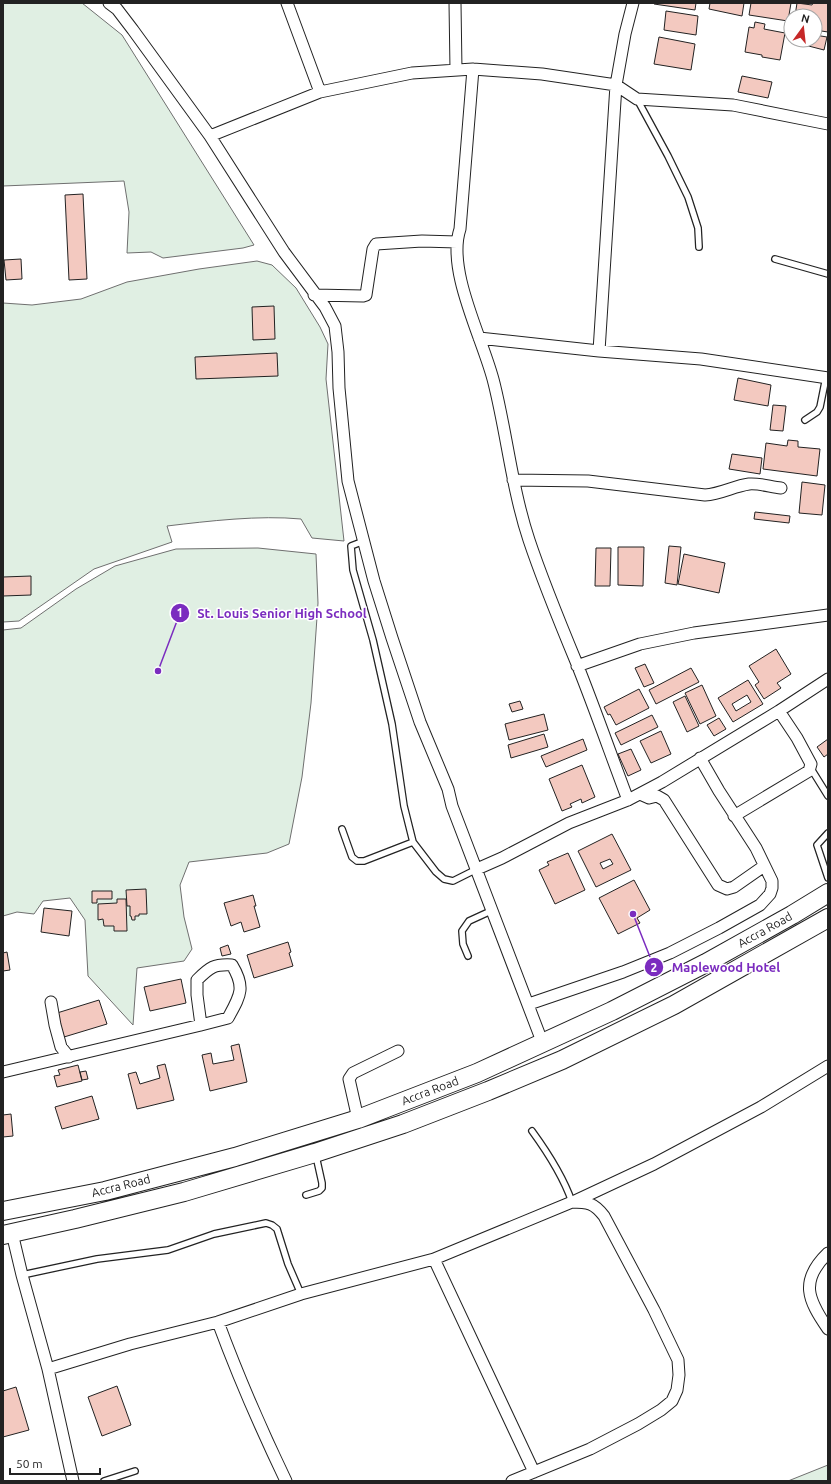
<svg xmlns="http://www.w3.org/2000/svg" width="831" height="1484" viewBox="0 0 831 1484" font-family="Ubuntu,sans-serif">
<rect width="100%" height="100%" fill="#fff"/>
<path fill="#e0efe3" stroke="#6f6f6f" d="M3,3H82L122,35L254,245L243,248L163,258L151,252L127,253L129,212L124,181L3,186Z
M257,261L272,265L296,288L320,327L328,344L326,379L344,541L312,538L301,519C259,515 209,521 167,526L172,542L94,569L19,621L3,622V303L32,305L81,299L127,282L199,269Z
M258,548L316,554L318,603L311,703L302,777L289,844L267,853L189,862L180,885L184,917L192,949L184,961L137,968L133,1025L88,976L85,920L70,898L43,901L34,914L17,912L3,916V630L21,628L76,589L115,566L176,549Z
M828,1465V1481H788Z"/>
<path fill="#f3c9c0" stroke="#222" fill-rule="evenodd" d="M654,3H696L695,10L654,4Z
M710,3H744L742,16L709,9Z
M751,3H791L788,21L749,15Z
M797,3L812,5L813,3H828V32L815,30V16H795Z
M666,11L698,16L696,35L664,30Z
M755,22L765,24L764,29L785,33L780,60L762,57V55L745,52L749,27L754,28Z
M815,35L827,37L824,50L797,43L798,40H815Z
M659,37L695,44L691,70L654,64Z
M742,76L772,82L768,98L738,92Z
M83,194L87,279L69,280L65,195Z
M21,259L22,279L6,280L4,260Z
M274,306L275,339L253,340L252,307Z
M277,353L278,376L196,379L195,357Z
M738,378L771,385L768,406L734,400Z
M773,405L786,406L783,431L770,430Z
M788,440L798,441V447L820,449L817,476L763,469L766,443L787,446Z
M732,454L762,458L760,474L729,469Z
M802,482L825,485L822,515L799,513Z
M755,512L790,516L789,523L754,519Z
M669,546L681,547L677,585L665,583Z
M618,547H644L643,586L618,585Z
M596,548H611L610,586H595Z
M684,554L725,563L719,593L678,584Z
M31,576V595L3,596V577Z
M776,649L791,674L777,683L781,688L764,699L755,685L759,682L749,666Z
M645,664L654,683L644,687L635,668Z
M691,668L699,682L656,704L649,690Z
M748,680L763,704L733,722L718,698ZM747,695L751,702L736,711L732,704Z
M702,685L716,716L700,724L685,693Z
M639,689L649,708L616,725L610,714L608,715L604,707Z
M685,696L699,726L687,732L673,702Z
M520,701L523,709L512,712L509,704Z
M544,714L548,730L509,740L505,724Z
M652,715L658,727L621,745L615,733Z
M719,718L726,729L714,736L707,725Z
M661,731L671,754L651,763L640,741Z
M544,734L548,747L511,758L508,745Z
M583,739L587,750L546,767L541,756Z
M828,739V754L824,757L817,747Z
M631,749L641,770L628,776L618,754Z
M582,765L595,797L582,803L581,799L570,804L572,807L562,811L549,779Z
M612,834L631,870L596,887L578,851ZM610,859L613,864L603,869L600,863Z
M568,853L585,890L555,904L539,870L549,865L547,862Z
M634,880L650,910L637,918L640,923L618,934L599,898Z
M146,889L147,914H139V916H135V920H132L131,916H130V906H127L126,890Z
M92,891H112V899H97V903H92Z
M253,895L256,906H254L260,927L244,932L241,922L231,926L224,903Z
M117,899H126L127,931H114V926H104L103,919L98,920V904L117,903Z
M44,908L72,911L69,936L41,932Z
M288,942L291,952L289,953L293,966L254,978L247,955Z
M228,945L231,954L222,956L220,948Z
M7,952L10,970L3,971V953Z
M181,979L186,1003L150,1011L144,987Z
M99,1000L107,1024L64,1037L57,1013Z
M239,1044L247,1082L210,1091L202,1055L211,1053L213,1064L234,1060L231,1046Z
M165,1064L174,1100L137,1109L128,1074L136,1072L140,1084L160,1078L157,1066Z
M78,1065L82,1081L57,1087L54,1076L60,1075L58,1070Z
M86,1071L88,1079L82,1080L80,1072Z
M92,1096L99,1119L62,1129L55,1107Z
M11,1114L13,1136L3,1137V1115Z
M117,1386L131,1425L102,1436L88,1397Z
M16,1387L29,1430L3,1437V1391Z"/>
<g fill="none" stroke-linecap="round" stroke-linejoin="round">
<g stroke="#222" stroke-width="8">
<path id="service" d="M637,99L668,156L688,197L698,228L699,247
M775,259L828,274
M805,420L817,412L820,407L826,377
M364,541L351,546L353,570L373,640L392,724L404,806L413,842L436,872L444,879L453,881L477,869
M810,767L828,796
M342,829L352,857L357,861H364L413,842
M828,833L817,845L828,878
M468,956L463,944L462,931L469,921L493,910
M532,1131C548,1153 563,1176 572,1202
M306,1195L319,1191L322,1188V1183L316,1156
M22,1275L97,1259L168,1250L214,1234L266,1223L272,1225L277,1229L288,1264L301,1294
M104,1481L135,1471"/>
</g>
<g stroke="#222" stroke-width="13">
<path id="minor" d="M109,3L117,9L133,30L210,136L284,252L325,307L335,326L338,352L339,388L348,481L374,581L392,638L420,722L448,789L452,806L543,1044
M287,3L320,92
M455,3L456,70
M473,69L460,229C446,271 484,341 494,383C507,435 512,489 529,540C543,582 560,623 577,664C595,709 611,755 628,800
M210,136L320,92L412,73L473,69L542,74L616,85L637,99L733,105L828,124
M314,295L363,296L366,295L373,249L376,244L422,241L457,242
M479,338L599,351L701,359L828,378
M599,351L616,85L625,34L633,3
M513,480L588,481L705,495C721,494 734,486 749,484C759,483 771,487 781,488
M577,666L640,644L694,633L828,615
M640,794L649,798L657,796L664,800L718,885L727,889L734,887L764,866
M734,816L809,771L811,764L797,738L779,711
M477,869L502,858L569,823L628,800L662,782L779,711L828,679
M51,1002L55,1025L61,1047L69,1057
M529,1004L623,972L670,953L719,928L760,905L770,894L772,888V881L756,848L719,791L700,758
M3,1072L201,1025L228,1018C240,996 246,988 232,965C214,964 210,967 197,980V995L201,1025
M358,1119L349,1079L353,1073L398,1051
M575,1201L654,1164L761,1107L828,1066
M12,1233L22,1275L48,1369L73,1481
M828,1253C799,1281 808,1300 828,1329
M434,1259L534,1472
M218,1322C238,1376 261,1429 286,1481
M48,1369L130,1344L218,1322L301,1294L434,1259L572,1202C588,1202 594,1203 604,1216L654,1310L678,1360L679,1375L677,1390L672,1401L661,1410L638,1424L590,1449L512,1481"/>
</g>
<g stroke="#222" stroke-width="20">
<path id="trunk" d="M3,1211L105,1191L235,1157L358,1119L477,1073L612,1011L706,963L792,915L828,893
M3,1235L75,1219L184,1192L315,1153L403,1124L488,1091L562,1060L674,1005L828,918"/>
</g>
<use href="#service" stroke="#fff" stroke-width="5.5"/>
<use href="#minor" stroke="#fff" stroke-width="11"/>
<use href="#trunk" stroke="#fff" stroke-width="18"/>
</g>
<g text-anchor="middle" stroke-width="3" stroke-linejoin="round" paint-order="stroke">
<g font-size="12" fill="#222" stroke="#fff">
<text transform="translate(765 930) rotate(-29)" y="4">Accra Road</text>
<text transform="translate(430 1091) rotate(-21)" y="4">Accra Road</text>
<text transform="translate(121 1186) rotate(-14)" y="4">Accra Road</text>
</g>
</g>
<path fill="none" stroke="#7b2cbf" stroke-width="1.5" d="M158 671L180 613M633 914L654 967"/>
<g fill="#7b2cbf" stroke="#fff" stroke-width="1.5">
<circle cx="158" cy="671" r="4"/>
<circle cx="633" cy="914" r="4"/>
<circle cx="180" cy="613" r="10"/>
<circle cx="654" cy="967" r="10"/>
</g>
<g font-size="12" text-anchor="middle" font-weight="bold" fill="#fff">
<text x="180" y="617">1</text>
<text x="654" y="972">2</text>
</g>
<g font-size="13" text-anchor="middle" font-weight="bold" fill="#7b2cbf" stroke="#fff" stroke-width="3" stroke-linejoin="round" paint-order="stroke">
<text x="282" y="618">St. Louis Senior High School</text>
<text x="726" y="972">Maplewood Hotel</text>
</g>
<rect width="831" height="1484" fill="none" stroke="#222222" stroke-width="8"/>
<g transform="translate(803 28) rotate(15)"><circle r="19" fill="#ffffff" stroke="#a7a7a7"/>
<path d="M0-3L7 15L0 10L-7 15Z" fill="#c62828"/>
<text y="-6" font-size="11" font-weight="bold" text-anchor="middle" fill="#222222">N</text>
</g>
<path d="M10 1468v6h90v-6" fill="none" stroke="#222222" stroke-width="2"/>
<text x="16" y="1468" font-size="12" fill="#222222" stroke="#ffffff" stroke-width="3" paint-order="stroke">50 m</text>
</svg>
